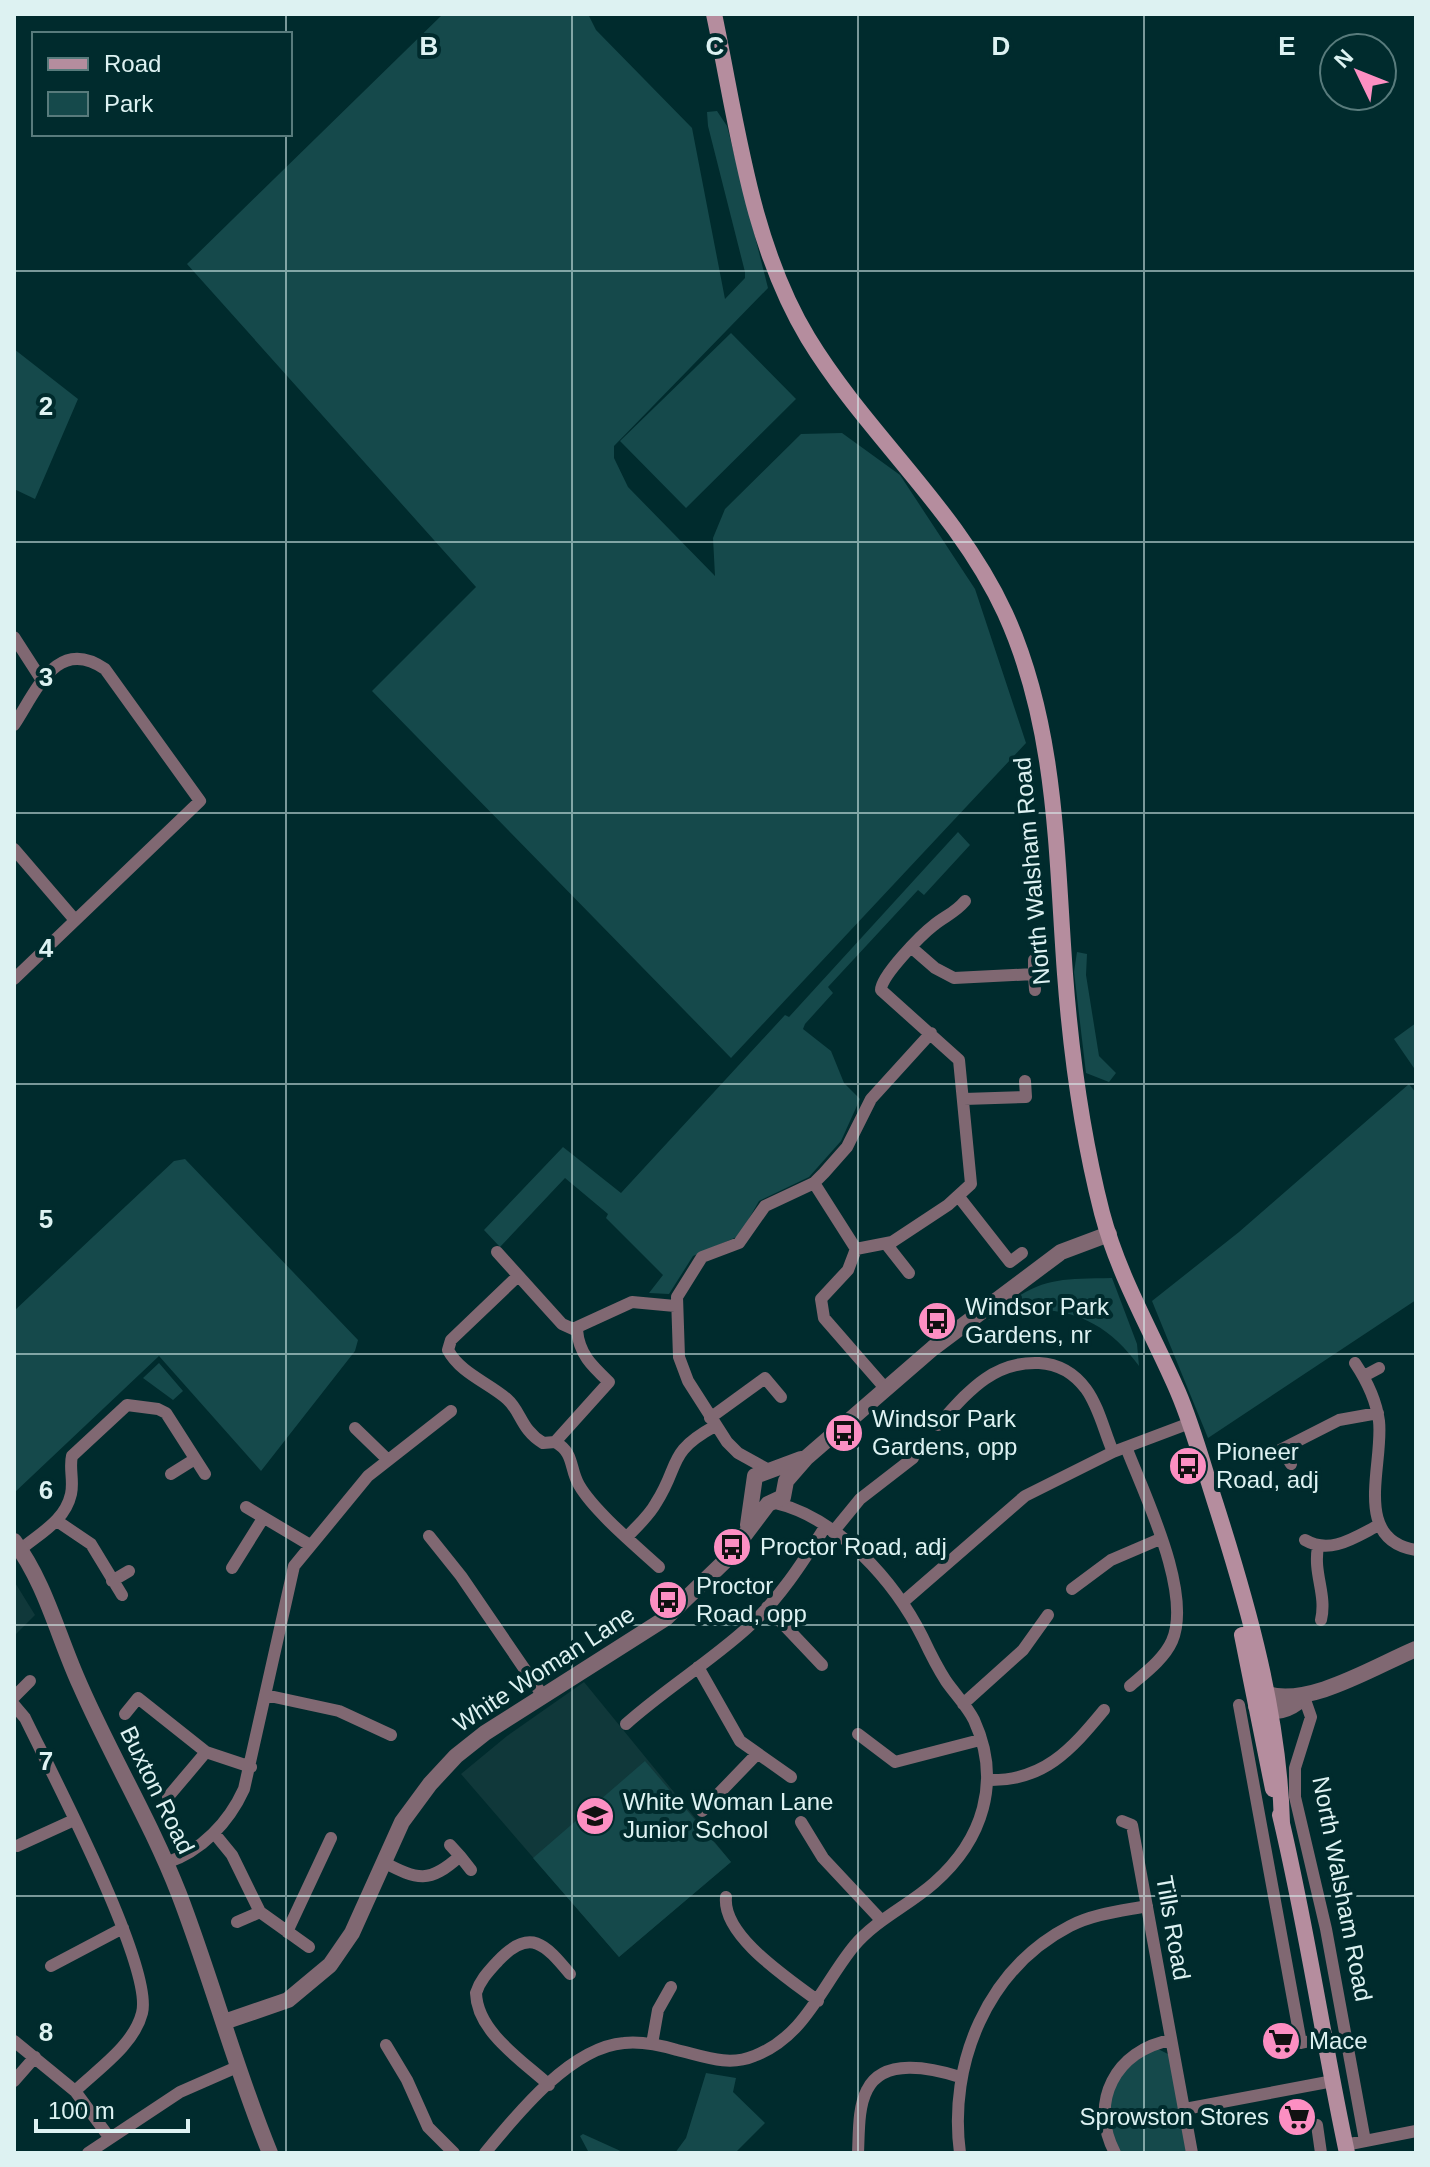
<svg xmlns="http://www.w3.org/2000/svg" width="1430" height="2167" viewBox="0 0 1430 2167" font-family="Helvetica,sans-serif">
<rect width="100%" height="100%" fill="#002b2d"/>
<path fill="#10383a" d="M14,1581L35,1615L14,1636Z
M584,1682L731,1862L619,1957L461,1774L507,1736Z"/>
<path fill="#15494b" d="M443,14H588L596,30L692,128L725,299L745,278V272L708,126L707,112L717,111L727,126L768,288L614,446V458L628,487L715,576L713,538L725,509L801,434L842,433L900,475L975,589L1026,743L731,1058L372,691L476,587L187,264Z
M731,333L796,399L686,508L620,441Z
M14,349L78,399L35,499L14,489Z
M958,832L970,845L924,895L918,890L828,987L833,993L805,1024L803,1029L831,1051L844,1083L860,1099L841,1141L809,1177L759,1201L739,1236L693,1256L669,1294L649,1293L663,1275L606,1218L608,1214L565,1178L500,1247L484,1230L563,1147L621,1193L785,1015L789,1017Z
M1077,952L1087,954L1086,975L1099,1056L1116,1073L1109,1082L1086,1073L1074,972Z
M1416,1023V1071L1394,1039Z
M1409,1084L1416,1093V1300L1208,1438L1152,1301L1239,1232Z
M185,1159L358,1340L355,1351L261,1471L159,1356L14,1493V1311L174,1161Z
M1112,1278L1137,1344L1139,1366C1101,1313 1050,1298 988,1320C1036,1278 1052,1279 1112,1278Z
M159,1363L183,1391L173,1400L143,1378Z
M645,1761L731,1862L619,1957L533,1858Z
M1156,2048L1170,2055L1189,2153H1120C1094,2107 1113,2070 1156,2048Z
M706,2073L736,2078L733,2092L765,2123L735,2153H675L686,2138Z
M583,2134L625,2153H589L580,2136Z"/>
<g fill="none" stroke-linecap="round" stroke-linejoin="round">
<path stroke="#806872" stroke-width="12" d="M14,637L43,682
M14,725C37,690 57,636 105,669L200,801L14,979
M14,849L75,920
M912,948L935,968L954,978L1034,974V960
M1034,974L1035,990
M964,1099L1026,1097L1025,1081
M814,1183L856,1249L848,1270L821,1299L824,1318L885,1388
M959,1197L1010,1262L1022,1253
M887,1245L909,1273
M856,1249L892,1242L948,1205L971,1184L959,1060L881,990C881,976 921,935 934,925C945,916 955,913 965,901
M497,1252L562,1324L573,1329L632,1302L675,1306
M518,1276L451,1340L448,1350C460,1373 489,1383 507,1399C521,1411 521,1430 543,1443L555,1442L609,1382C592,1366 579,1354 577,1330
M1355,1363C1367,1381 1376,1399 1379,1421C1384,1464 1351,1540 1416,1550
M1364,1376L1379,1368
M710,1418L765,1378L781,1397
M938,1425C967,1393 992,1361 1039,1363C1059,1364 1074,1373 1086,1389C1099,1407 1104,1431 1113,1452
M355,1428L387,1459
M555,1442C575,1453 569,1468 579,1485C594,1511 636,1546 659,1567
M1126,1447C1144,1494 1193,1593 1172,1641C1164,1659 1145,1673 1130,1686
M1282,1449L1291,1464
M1276,1452L1339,1420L1378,1413
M767,1469L738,1453L727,1442L688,1381L679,1357L677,1297L702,1257L739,1243L765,1206L814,1183L824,1173L847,1147L871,1099L931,1033
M171,1474L195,1459
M246,1507L310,1545
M57,1521L91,1544L122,1595
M833,1532L860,1499L913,1458
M429,1536L461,1576L543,1696
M628,1536C637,1526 649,1516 656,1503C681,1464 666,1453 715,1426
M1305,1540C1331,1555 1355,1537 1379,1525
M1318,1547C1313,1574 1327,1594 1321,1620
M20,1550C40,1533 65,1521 71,1494C74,1481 69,1468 72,1456L127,1405L158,1409L166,1413L205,1474
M232,1568L262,1520
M112,1581L129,1571
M1072,1589L1111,1560L1160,1539
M903,1602L1025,1496L1113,1452L1190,1423
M767,1607L822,1665
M698,1667L740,1741L791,1777
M265,1695L339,1711L391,1735
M14,1697L30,1681
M1304,1697L1311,1717L1295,1768V1797L1326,1929L1365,2141
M963,1704L1023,1650L1048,1615
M14,1705L25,1718C50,1770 154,1967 142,2013C134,2045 98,2069 75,2091
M1239,1705L1301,2043L1325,2038
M125,1714L138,1698L206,1752L251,1767
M626,1724C664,1690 708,1663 746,1629C778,1601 803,1562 825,1527
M858,1734L895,1762L980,1740
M987,1780C1043,1782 1071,1750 1104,1710
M168,1797L206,1752
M702,1811L756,1755
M1122,1821L1132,1825L1192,2153
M801,1822L823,1858L881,1920
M214,1833L232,1855L260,1912L309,1947
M17,1846L74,1820
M460,1856L471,1870
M383,1862C418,1880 429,1884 460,1856L450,1845
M166,1863C202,1851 229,1822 244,1789L294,1566L368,1476L451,1411
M726,1897C722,1936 789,1979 818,2001
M237,1922L260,1912
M287,1932L331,1838
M51,1966L123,1928
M14,2041L75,2091L109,2137
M652,2044L658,2010L671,1987
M386,2045L407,2080L428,2127L454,2153
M14,2081L35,2057
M549,2085C523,2061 477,2032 476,1993C480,1980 489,1971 498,1961C530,1927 545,1944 570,1974
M1185,2109L1333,2081
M1317,2125L1321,2153
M1345,2145L1416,2131
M88,2153L180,2092L237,2067
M485,2153C517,2114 571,2047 624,2043C642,2041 660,2045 677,2050C703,2056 728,2067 754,2056C805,2037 822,1985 854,1946C877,1919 908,1906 934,1883C983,1840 1002,1781 974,1720C967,1706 955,1694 946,1681C937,1667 930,1653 923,1638C895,1582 839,1518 775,1503
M858,2153C859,2133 858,2107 867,2090C883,2057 932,2068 960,2077
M960,2153C948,2064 987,1969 1070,1926C1093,1914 1121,1911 1147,1906
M1115,2153C1088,2102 1116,2050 1171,2040"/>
<path stroke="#806872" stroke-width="16" d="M748,1525L755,1476L801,1459
M14,1541C46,1584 58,1637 80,1685C111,1756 151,1822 179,1894C212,1980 235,2068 270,2153
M1304,1697C1288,1712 1277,1714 1256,1706L1267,1694C1310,1707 1375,1666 1416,1649
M224,2022L288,2000L330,1965L352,1933L402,1822L430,1784L456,1756L485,1733L666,1618L725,1561L768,1504L783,1497L786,1481L806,1458L933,1348L1061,1252L1109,1234"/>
<path stroke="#b58d9e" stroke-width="16" d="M714,14C737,122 750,242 808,338C867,435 957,509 1005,613C1057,727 1056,852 1065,974C1071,1054 1082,1135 1102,1213C1119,1277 1152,1332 1178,1392C1193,1427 1203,1465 1215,1502C1248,1605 1279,1714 1282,1823
M1242,1635L1273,1789
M1280,1815C1307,1927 1323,2041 1347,2153"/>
</g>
<path fill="none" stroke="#ddf2f2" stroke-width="2" stroke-opacity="0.55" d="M286,14V34M572,14V2153M858,14V2153M1144,14V2153M286,134V2153M14,271H1416M14,542H1416M14,813H1416M14,1084H1416M14,1354H1416M14,1625H1416M14,1896H1416"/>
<defs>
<g id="bus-disc" transform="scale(2)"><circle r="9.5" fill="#fc8fc2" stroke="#002b2d"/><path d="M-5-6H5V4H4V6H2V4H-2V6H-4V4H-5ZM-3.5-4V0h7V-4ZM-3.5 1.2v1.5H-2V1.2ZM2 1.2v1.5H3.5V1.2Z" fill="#111"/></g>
<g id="school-disc" transform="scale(2)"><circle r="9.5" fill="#fc8fc2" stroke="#002b2d"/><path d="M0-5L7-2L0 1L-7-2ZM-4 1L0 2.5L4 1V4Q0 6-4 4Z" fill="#111"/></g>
<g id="supermarket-disc" transform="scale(2)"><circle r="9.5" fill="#fc8fc2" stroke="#002b2d"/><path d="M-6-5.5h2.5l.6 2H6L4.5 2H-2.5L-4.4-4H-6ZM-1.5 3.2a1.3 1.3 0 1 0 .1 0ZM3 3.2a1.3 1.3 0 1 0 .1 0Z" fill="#111"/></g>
</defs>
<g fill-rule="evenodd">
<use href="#bus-disc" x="937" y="1321"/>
<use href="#bus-disc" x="844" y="1433"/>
<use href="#bus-disc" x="1188" y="1466"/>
<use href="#bus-disc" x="732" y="1547"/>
<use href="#bus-disc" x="668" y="1600"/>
<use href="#school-disc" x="595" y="1816"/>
<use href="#supermarket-disc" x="1281" y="2041"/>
<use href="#supermarket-disc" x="1297" y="2117"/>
</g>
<g text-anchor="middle" stroke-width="8" stroke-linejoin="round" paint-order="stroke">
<g font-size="24" fill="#ddf2f2" stroke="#002b2d">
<text transform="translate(1032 871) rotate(-95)" y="8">North Walsham Road</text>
<text transform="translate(544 1669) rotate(-33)" y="8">White Woman Lane</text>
<text transform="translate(157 1790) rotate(64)" y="8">Buxton Road</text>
<text transform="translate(1342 1889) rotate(79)" y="8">North Walsham Road</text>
<text transform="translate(1173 1928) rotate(80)" y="8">Tills Road</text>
</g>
<g font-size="24" fill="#ddf2f2" stroke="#002b2d" text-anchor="start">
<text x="965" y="1315">Windsor Park<tspan x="965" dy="28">Gardens, nr</tspan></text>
<text x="872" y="1427">Windsor Park<tspan x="872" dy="28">Gardens, opp</tspan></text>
<text x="1216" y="1460">Pioneer<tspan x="1216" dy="28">Road, adj</tspan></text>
<text x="760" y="1555">Proctor Road, adj</text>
<text x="696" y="1594">Proctor<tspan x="696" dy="28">Road, opp</tspan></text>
<text x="623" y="1810">White Woman Lane<tspan x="623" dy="28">Junior School</tspan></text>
<text x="1309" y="2049">Mace</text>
<text x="1269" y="2125" text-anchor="end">Sprowston Stores</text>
</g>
</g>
<g font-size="26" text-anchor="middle" font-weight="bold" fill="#ddf2f2" stroke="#002b2d" stroke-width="8" stroke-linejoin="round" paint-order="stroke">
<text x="429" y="55">B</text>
<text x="715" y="55">C</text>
<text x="1001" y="55">D</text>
<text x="1287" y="55">E</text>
<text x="46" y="415">2</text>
<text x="46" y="686">3</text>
<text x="46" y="957">4</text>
<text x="46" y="1228">5</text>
<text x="46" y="1499">6</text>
<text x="46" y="1770">7</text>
<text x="46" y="2041">8</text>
</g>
<rect width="1430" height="2167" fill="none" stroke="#ddf2f2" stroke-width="32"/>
<rect x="32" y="32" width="260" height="104" fill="#002b2d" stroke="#587b7c" stroke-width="2"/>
<rect x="48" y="58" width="40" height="12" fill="#b58d9e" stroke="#587b7c" stroke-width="2"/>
<text x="104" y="72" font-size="24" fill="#ddf2f2">Road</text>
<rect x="48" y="92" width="40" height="24" fill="#15494b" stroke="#587b7c" stroke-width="2"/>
<text x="104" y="112" font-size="24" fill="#ddf2f2">Park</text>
<g transform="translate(1358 72) rotate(313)"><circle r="38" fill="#002b2d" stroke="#587b7c" stroke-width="2"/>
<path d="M0-6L14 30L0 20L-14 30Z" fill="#fc8fc2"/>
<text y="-12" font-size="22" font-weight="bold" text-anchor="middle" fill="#ddf2f2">N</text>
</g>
<path d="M36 2119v12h152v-12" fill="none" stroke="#ddf2f2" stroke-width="4"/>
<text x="48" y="2119" font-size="24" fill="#ddf2f2" stroke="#002b2d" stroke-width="6" paint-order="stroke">100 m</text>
</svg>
